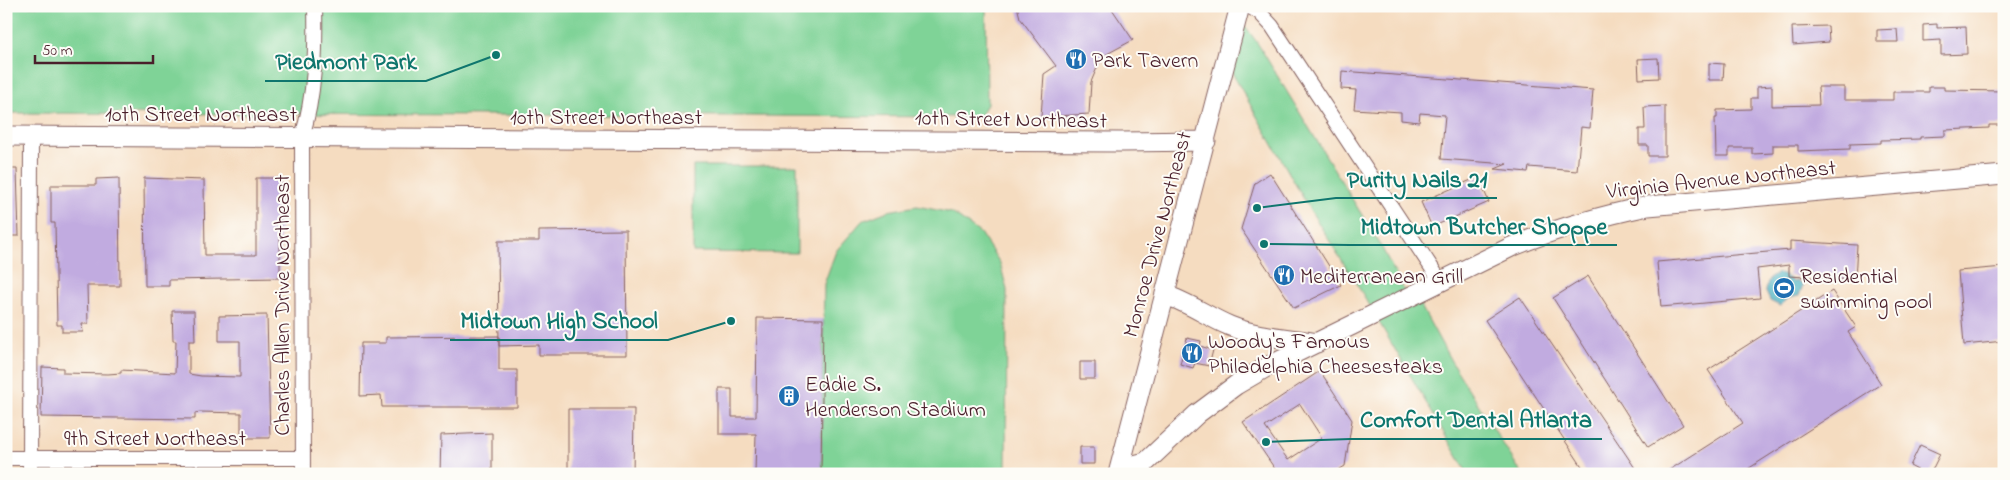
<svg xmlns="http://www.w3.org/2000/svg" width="2010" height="480" viewBox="0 0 2010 480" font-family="'Indie Flower',sans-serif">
<rect width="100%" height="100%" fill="#fdfcf7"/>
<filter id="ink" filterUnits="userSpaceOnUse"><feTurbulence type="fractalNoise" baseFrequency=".02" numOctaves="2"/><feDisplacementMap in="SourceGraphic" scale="10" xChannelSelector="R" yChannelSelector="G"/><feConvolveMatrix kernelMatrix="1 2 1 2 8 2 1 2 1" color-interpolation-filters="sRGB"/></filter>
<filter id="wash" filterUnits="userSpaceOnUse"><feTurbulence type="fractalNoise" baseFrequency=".0096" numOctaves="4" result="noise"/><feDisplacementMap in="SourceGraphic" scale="20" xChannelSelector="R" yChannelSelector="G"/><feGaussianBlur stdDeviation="1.12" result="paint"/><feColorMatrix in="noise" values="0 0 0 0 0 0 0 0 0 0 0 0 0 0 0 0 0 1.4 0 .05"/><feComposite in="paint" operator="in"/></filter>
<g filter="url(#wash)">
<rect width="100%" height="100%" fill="#f5dcc0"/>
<path fill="#7fd397" stroke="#647961" d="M6,6H986L987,104L980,117L6,113Z
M1243,23L1258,44L1382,248L1405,292L1372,309L1309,208L1231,71Z
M693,166H797V253L693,252Z
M917,206L952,213L980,233L1000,263L1007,290L1006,474H821L824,284L836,251L862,221L888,211Z
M1416,297L1451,361L1522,474H1468L1462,464L1376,317Z"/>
<path fill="#42aec0" stroke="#466676" d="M1778,273L1783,274L1794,282L1797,280L1803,285L1799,296L1789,298L1780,306L1770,301L1765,290L1769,279Z"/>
<g id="blocks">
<path fill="#c1abe0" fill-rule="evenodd" d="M1017,6H1110L1133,40L1105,55L1099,63L1091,82L1089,114L1041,117L1044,74L1056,66L1020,18Z
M1937,24V28L1966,27L1967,54L1941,55V40L1923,41V25Z
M1828,26L1829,42L1793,45L1792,27Z
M1897,29L1898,42H1877V30Z
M1658,58L1659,78L1639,79L1638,59Z
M1709,63L1724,64L1723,80H1709Z
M1342,71L1593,90L1590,128L1581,127L1577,171L1529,167L1528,172L1495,169L1507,164L1441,159L1445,115L1420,113L1419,122L1401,120V112L1354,109L1356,90L1341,89Z
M1772,86V106L1819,105L1818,87H1844V100H1893V92H1929V87H1944V90L2004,91V125H1989V128L1945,130V136L1920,137V139L1881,140V143L1850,144V149L1798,151V145H1773V153L1752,154V148H1729V156H1716L1715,118H1717V110L1751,109V98H1757V87Z
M1665,106V156H1648V145H1639V129H1645L1644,107Z
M6,169H17L19,236H6Z
M1270,173L1341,285L1294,308L1241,229L1255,183Z
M1478,177L1489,202L1432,227L1421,202Z
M119,178L120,286H87L88,324H82L83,332H62V325H57L55,223H51V185H96V179Z
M144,178L204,180L205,255H256V178H280V278L169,280V286H145Z
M626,230L627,355H539V345L499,346L498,241H539V231Z
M1790,241L1857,245L1855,280L1789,276V265L1757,269L1760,298L1661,307L1657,262L1790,250Z
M2004,267V341L1964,345L1958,271Z
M1588,276L1683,425L1648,447L1553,298Z
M1832,291L1856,327L1848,332L1881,384L1740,474H1663L1743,423L1708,370Z
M1520,297L1639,474H1587L1485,320Z
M172,311H194L195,341H189V374L201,376L240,377V341H219V316L267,315L270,438H241V413L200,412L195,413V419L41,417L42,367L63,368V373L108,374L121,373V370L175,373L176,341H173Z
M757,318L823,319L821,474H755L756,434H719V389H732V417H756Z
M499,336V370H517V407H382L381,395L360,396L361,343H386V337Z
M1187,338L1201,341L1200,346L1213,350L1209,366L1195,363L1193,368L1180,364Z
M1080,362H1095V379H1080Z
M1320,371L1352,420L1345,466L1332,474H1268L1275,469L1243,422ZM1300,404L1322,438L1288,460L1265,427Z
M568,409H634L633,474H568Z
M492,433V474H440L441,435Z
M1920,445L1940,454L1930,474H1925L1910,466Z
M1080,447H1094V464H1080Z"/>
</g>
</g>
<g filter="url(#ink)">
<use href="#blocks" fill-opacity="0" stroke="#86615f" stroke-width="1"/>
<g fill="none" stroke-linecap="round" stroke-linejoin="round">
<g stroke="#86615f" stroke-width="16">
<path id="street" d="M1248,6L1259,12L1272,26L1441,282
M6,458H303
M30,474L31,136
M303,474L302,137C315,95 316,50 315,6"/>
</g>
<g stroke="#86615f" stroke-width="21">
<path id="secondary" d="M6,136L1121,142L1206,141
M1165,295C1188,302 1208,317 1230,326C1257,337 1289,338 1317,343
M1121,463L1134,465L1146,462L1197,414L1236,385L1265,368L1511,247C1557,228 1600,216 1648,206L2004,175
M1118,474L1240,6"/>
</g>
<use href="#street" stroke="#fff" stroke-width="14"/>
<use href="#secondary" stroke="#fff" stroke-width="19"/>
</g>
</g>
<defs>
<g id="restaurant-disc" transform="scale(1.125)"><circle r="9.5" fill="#1f6fb2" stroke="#fdfcf7"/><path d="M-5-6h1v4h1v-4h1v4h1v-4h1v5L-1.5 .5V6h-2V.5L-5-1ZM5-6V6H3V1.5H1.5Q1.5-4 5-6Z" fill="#fff"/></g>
<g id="stadium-disc" transform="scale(1.125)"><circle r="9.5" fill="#1f6fb2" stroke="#fdfcf7"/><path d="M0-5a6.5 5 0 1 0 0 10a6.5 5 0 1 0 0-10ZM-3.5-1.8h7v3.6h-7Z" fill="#fff"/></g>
<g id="building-disc" transform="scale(1.125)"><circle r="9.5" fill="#1f6fb2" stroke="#fdfcf7"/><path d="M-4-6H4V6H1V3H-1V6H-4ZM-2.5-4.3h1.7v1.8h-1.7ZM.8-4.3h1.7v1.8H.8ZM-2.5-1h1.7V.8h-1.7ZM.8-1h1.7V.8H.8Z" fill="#fff"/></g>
</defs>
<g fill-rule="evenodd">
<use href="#restaurant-disc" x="1076" y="59"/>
<use href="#restaurant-disc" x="1284" y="275"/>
<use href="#stadium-disc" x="1784" y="288"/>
<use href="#restaurant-disc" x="1192" y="353"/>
<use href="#building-disc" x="789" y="396"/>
</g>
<g text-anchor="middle" stroke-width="4" stroke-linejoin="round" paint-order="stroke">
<g font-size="22" fill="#4a1f2b" stroke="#fdfcf7" text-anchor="start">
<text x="1092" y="67">Park Tavern</text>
<text x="1300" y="283">Mediterranean Grill</text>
<text x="1800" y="283">Residential<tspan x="1800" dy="25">swimming pool</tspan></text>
<text x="1208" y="348">Woody's Famous<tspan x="1208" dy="25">Philadelphia Cheesesteaks</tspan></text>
<text x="805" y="391">Eddie S.<tspan x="805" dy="25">Henderson Stadium</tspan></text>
</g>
<g font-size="22" fill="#4a1f2b" stroke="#fdfcf7">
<text x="201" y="121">10th Street Northeast</text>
<text x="606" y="124">10th Street Northeast</text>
<text transform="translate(1011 118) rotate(1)" y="8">10th Street Northeast</text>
<text transform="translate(1721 178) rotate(-6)" y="8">Virginia Avenue Northeast</text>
<text transform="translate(1156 234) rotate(-75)" y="8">Monroe Drive Northeast</text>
<text transform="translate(281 305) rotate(-90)" y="8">Charles Allen Drive Northeast</text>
<text x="155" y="445">9th Street Northeast</text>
</g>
</g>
<path fill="none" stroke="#0f766e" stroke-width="2" d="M496 55L426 81H265M1257 208L1336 198H1497M1264 244L1350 245H1617M731 321L668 340H450M1266 442L1350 439H1602"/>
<g fill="#0f766e" stroke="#fdfcf7" stroke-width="2">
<circle cx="496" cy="55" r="5"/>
<circle cx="1257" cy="208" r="5"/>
<circle cx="1264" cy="244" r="5"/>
<circle cx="731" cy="321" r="5"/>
<circle cx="1266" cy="442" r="5"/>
</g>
<g font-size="24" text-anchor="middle" font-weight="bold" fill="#0f766e" stroke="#fdfcf7" stroke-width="4" stroke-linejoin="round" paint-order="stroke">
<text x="346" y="69">Piedmont Park</text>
<text x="1417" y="187">Purity Nails 21</text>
<text x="1484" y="234">Midtown Butcher Shoppe</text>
<text x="559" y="328">Midtown High School</text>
<text x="1476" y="427">Comfort Dental Atlanta</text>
</g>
<rect width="2010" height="480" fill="none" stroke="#fdfcf7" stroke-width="25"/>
<path d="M35 55v8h118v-8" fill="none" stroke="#4a1f2b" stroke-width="2.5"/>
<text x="42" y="55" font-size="15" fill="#4a1f2b" stroke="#fdfcf7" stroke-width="4" paint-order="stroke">50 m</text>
</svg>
